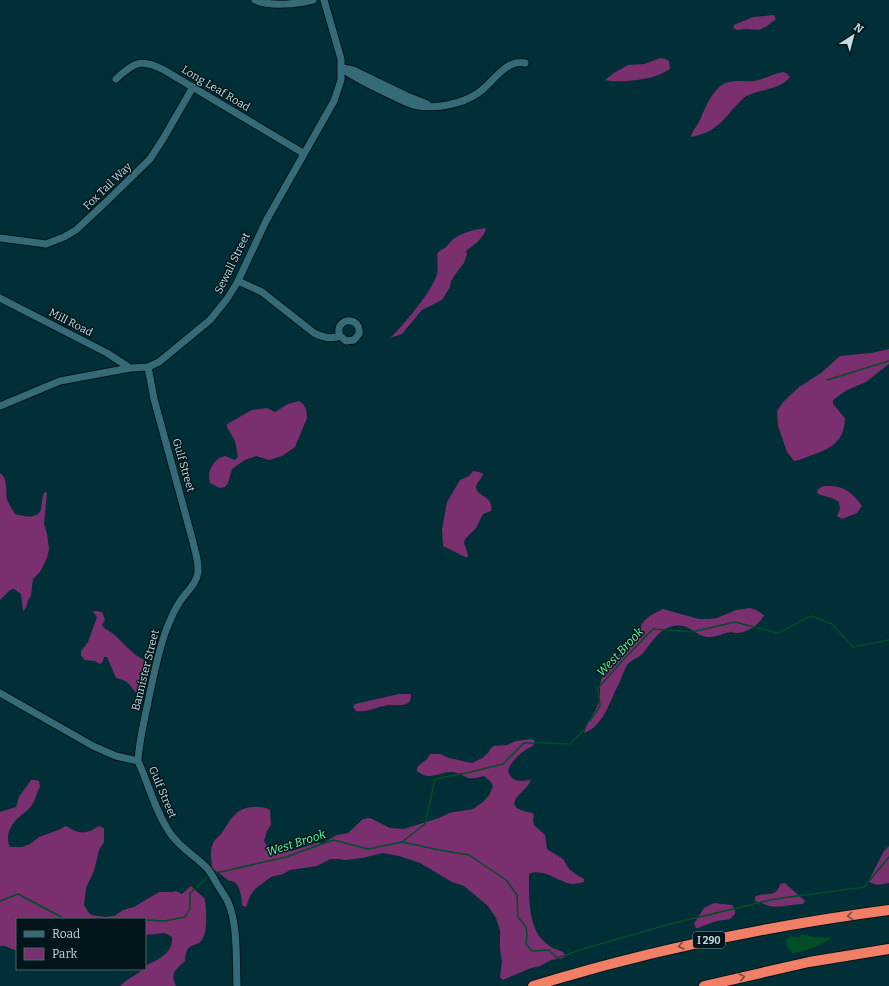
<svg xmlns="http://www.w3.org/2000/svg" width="889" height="986" viewBox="0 0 889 986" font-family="Bitter,serif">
<rect width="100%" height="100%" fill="#012f38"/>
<path fill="#7a2f6e" d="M774,15L776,19L767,26L759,30L746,29L737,30L733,28L734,25L753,17Z
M661,58L665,59L669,61L670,69C665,72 659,75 653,77C642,80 615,83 605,80L614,73L628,65L644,64Z
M783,72L786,73L790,77C781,90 758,89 745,97C740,101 736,106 732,110C719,126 711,133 691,137C692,131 697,126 700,120C705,108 714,85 729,82C737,80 745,82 754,81C764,79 773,74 783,72Z
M486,228C485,238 473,245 466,251L467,254L464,263L457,272L451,281L450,287L442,300L422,310L402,334L390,338C403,326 433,290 437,274C439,269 436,256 438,252C440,250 444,249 446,247C448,245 450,242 452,240C462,232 474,230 486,228Z
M889,349V364L866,382L847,390L833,400V404L845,418C844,442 832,448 812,455C806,457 801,460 794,461L787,452L778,426L777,411L783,402L799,387L821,373L840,356L871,353Z
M299,401L303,404L306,409L307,418L295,447L282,456L269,460L256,456L245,460L232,469L228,483L225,487L220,488L210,483C206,472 214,458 225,456L235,460L238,457L235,441L227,427V424L252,410L267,408L275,412L288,404Z
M473,471L479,472L483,474C482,479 475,484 476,488C478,497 494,496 491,511L483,514L476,528L465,539L464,543L468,555L467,558L443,546L442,529L447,502L460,480L469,476Z
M0,473C10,481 4,492 8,502C10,506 13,510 15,514C23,516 38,520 41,509C42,504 42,498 44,493L47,492L44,524L47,534L49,549L47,558L40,572L33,579L31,596L28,600L26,608L23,611L21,594L14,589L10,590L0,600Z
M823,486C842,485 851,490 862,506L857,513L842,519L837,516L840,509L839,502L834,499L818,494L817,490Z
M750,608L756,610L764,615C759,626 743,636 731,632C724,633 714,638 707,637C692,635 690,621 670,627C658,631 651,643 644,652C639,658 632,659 627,665C624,670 623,674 621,679C619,685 615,690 613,696C607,710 600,727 584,733C587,722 595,713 599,702C601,695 599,687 601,680C605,665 622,651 635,644C641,622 642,619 663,609L699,619H709L717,618L736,610Z
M95,611L102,612L105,620L102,625C105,630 109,630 112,633C124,642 132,656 147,661L148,668L143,679L142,689L138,693C133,691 132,687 129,684C125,680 120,679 116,678L107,657H104L103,661L101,664L94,661L85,660L81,656V651L88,642L97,617L93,612Z
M399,694H411C411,697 411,701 408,703C404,706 397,705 393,705C380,704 370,713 356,711L353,707L355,704Z
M532,739L535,741L533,746C523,750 512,760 508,770C512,783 519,781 531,780C526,791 516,794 514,804C518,812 526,810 534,814L533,820L534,825L545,835L547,849L563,859L569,869L577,875L584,879V882C580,883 575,884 571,884C556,881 547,869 530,873L529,875C529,895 528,919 539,936C541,939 545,942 548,945C553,950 561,949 566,955L563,958L551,960L540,966L531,968L503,980L500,977L502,961L500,949V931L496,918L488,906L464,886L452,882L420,863L399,856L383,853L362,858L346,860L338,859H330L317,866L290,870L283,874L271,877L255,889L250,896L246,907H245L242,905C242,899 240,885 234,882C228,879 232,883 228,880C222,876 219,872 212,869C212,861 209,851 213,844C214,840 218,837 221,834C231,820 235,807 255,807C262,807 265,807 270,810L271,825L267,831L264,841L267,846L276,850L291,851L317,843H323L337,835L348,833L363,819L370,818L390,828L404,829L439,818L449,813L473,809L484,801L490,794L493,786L490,781L484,776C480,777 473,779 468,778C463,776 459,773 453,772C441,771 429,782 417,771V767L427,759L430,754H440L449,758L472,763L482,758L488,753L491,748L494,746L507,745L516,741Z
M31,780H36L39,781L40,787C36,793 36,799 32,805C28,811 23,813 18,818C10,825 5,837 10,847H22L30,844L39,837L58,830L66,826C79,834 85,835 99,826L104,828V842L99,850L94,871L86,888L84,905L89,913L92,915L105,917L114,916L123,910L134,907L159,892H172L176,891L182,894L191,886L205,899C206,909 208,929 203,938C197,950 186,939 185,961C175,970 170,973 176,986H120C128,977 141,974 147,965C158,960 174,952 172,937L165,933L145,935V919H17V951L5,946H0V812L16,807L19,797Z
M889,846V883L878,885L871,883L869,880L884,851Z
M785,883L805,901L803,904C789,904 776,910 764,904C761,902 758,903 755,901V897C764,891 777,899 780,884Z
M714,903L732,905L735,910V914L730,919L717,921L700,927L699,928H696L694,924L695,922L704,908Z"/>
<path fill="#004d27" d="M801,934C809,936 822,939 831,937V939C819,945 806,952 792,953L787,947L786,940L791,936L799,938Z"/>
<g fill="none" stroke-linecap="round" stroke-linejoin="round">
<path stroke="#004d27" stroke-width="1.5" d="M827,380L889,361
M590,721L600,706L598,688L624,659L653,629L692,632L735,622L778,633L811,616L832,624L853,647L889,640
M402,842L439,850L469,855L506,880L517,895L518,917L526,927L527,933L526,944L532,951L549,950L557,958L586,948L670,924L775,899L864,887L889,857
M216,873L286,857L333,840L368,849L402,842L425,824L435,779L466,773L503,764L524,743H548L570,744L585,729
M0,901L18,894L65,919
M145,920L165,921L185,917L190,908V893L207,878"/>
<g stroke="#00161b" stroke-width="9">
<path id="minor" d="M255,0C271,7 296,4 313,0
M341,68C353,77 365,82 378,89C390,94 402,102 414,105C434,110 462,104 478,93C493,83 505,59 525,63
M343,68L353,70L407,96L427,104
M116,79C134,62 141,58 164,70L303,153
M0,238L46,244L64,237L76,230L107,201L150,159L163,139L193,87
M238,281L262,292L314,333C322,337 331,340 340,336C337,329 340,323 346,321C355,320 360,325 359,334L354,340L346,341L340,336
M0,298L107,353L130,368
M0,406L60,381L130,368L148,367L159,362L210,320L227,299L237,283L266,221L334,101L341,80V59L324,0
M0,693L93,746L116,756L138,761C149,785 155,811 170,833C179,847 195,856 207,868C211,873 214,879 217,884C220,889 225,896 228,902C238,924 236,962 237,986
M138,761C139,743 143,725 147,707C152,682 157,657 165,633C169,623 173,612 179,603C185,593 197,584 198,572C199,562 195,552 193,542L154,399L148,367"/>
</g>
<g stroke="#00161b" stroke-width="12">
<path id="highway" d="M533,986C650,950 768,926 889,910
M704,986L809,962L889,949"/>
</g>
<use href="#minor" stroke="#346b77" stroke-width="7"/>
<use href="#highway" stroke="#f07f66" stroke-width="10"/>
</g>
<defs><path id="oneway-chevron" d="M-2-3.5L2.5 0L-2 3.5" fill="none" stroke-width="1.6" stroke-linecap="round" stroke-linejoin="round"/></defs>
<g stroke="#784a40">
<use href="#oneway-chevron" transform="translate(850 916) rotate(172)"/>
<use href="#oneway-chevron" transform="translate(681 946) rotate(167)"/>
<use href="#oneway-chevron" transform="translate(742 977) rotate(-13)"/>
</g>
<g text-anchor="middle" stroke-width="3" stroke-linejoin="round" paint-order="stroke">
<rect fill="#01151a" stroke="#87a0a6" stroke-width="1" x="693" y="932" width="32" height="16" rx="3"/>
<g font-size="10" font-weight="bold" fill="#c0dbe2">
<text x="709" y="944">I 290</text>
</g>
<g font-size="11" fill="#c0dbe2" stroke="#01151a">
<text transform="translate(216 88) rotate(31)" y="4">Long Leaf Road</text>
<text transform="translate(107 186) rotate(-44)" y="4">Fox Tail Way</text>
<text transform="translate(232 263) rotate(-64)" y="4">Sewall Street</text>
<text transform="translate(71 322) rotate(27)" y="4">Mill Road</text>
<text transform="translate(184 465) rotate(74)" y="4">Gulf Street</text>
<text transform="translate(145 670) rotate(-76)" y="4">Bannister Street</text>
<text transform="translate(163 792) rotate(67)" y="4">Gulf Street</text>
</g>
<g font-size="12" font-style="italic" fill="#62ffa1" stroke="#01151a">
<text transform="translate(620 652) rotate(-47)" y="4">West Brook</text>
<text transform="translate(296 843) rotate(-18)" y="4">West Brook</text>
</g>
</g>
<rect x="16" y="918" width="130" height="52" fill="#01151a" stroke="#4d646a"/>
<rect x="24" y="931" width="20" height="6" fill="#346b77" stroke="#4d646a"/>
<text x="52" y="938" font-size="12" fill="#c0dbe2">Road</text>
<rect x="24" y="948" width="20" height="12" fill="#7a2f6e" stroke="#4d646a"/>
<text x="52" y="958" font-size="12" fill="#c0dbe2">Park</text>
<g transform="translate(853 36) rotate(36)" stroke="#01151a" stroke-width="3" paint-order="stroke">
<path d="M0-3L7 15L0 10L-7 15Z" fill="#c0dbe2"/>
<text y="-6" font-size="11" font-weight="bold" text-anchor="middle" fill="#c0dbe2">N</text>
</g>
</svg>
